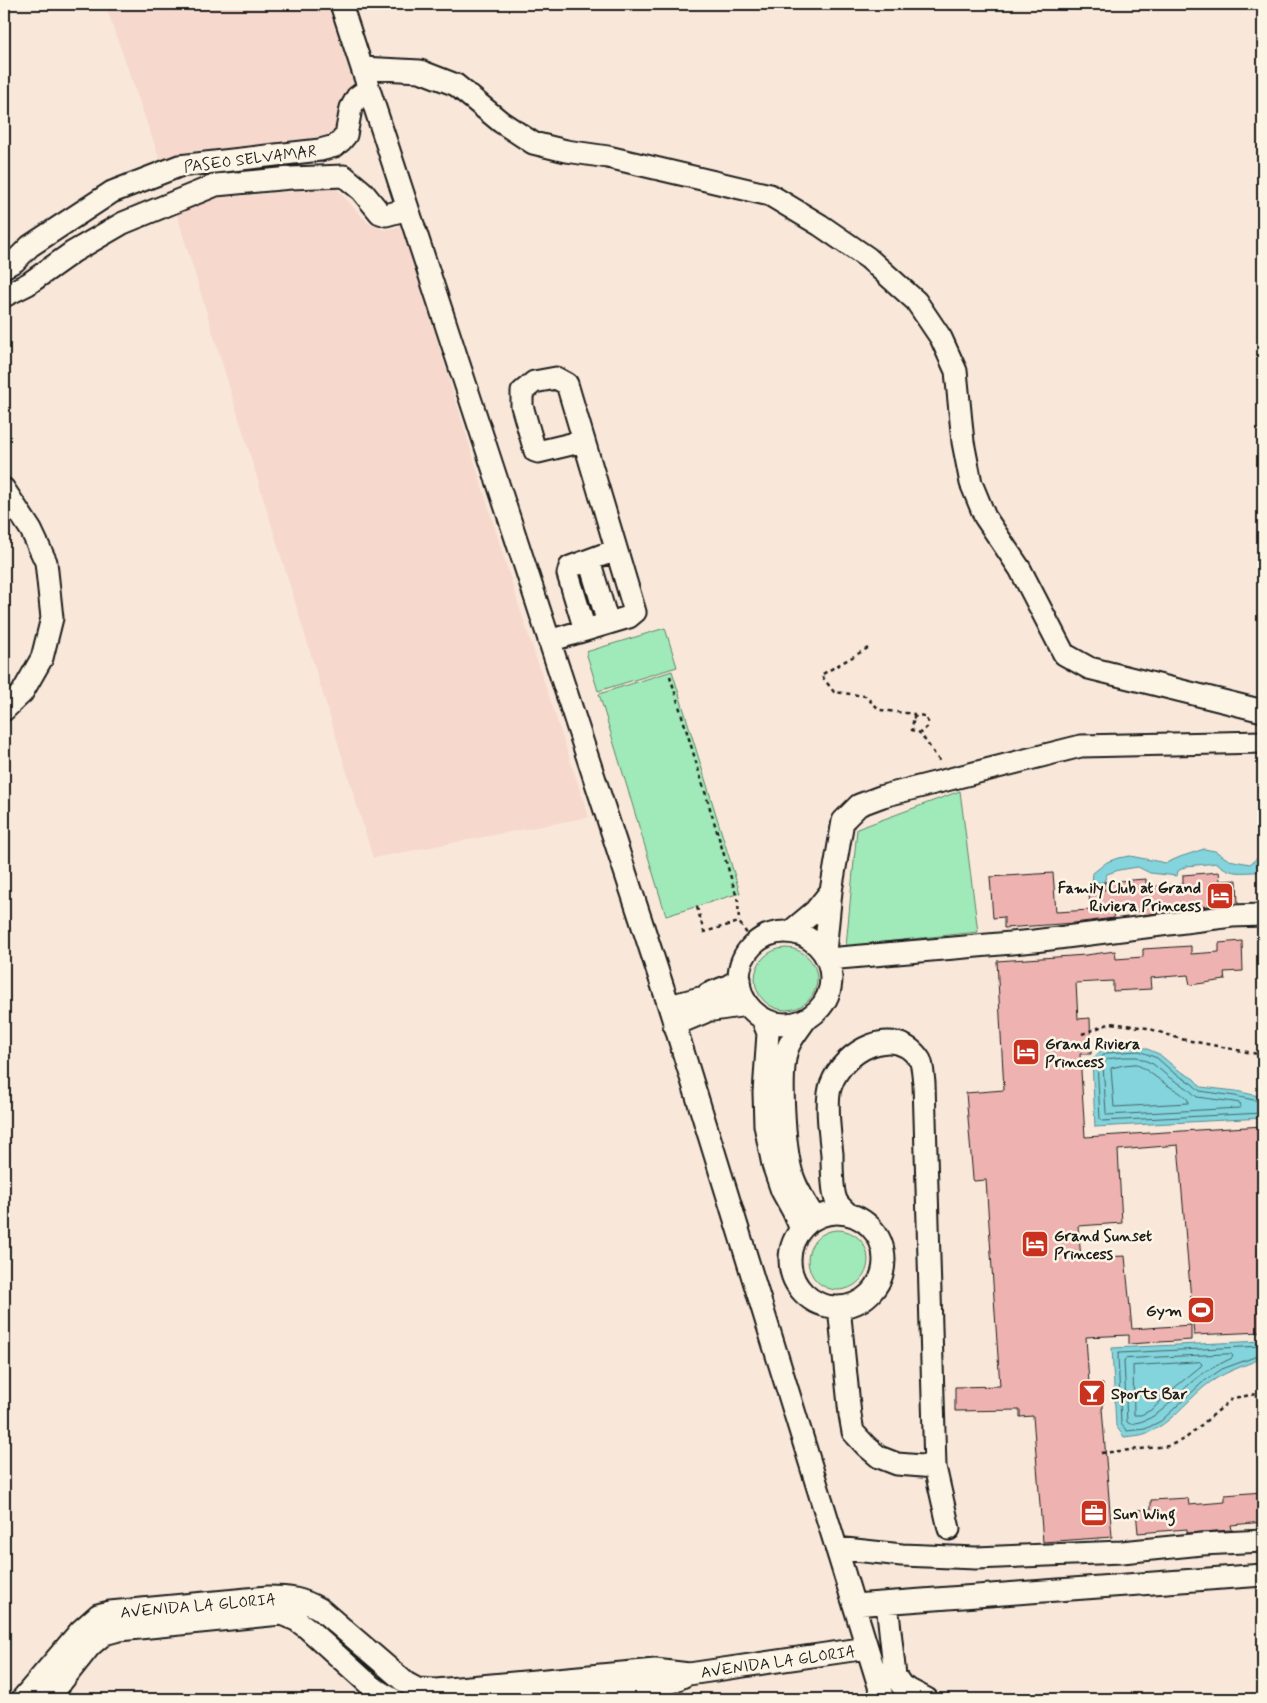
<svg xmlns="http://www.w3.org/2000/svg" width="1267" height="1703" viewBox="0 0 1267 1703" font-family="Mynerve,sans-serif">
<rect width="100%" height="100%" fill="#f9e8da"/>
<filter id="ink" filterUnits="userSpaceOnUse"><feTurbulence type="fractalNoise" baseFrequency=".02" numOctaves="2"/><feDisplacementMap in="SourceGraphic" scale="10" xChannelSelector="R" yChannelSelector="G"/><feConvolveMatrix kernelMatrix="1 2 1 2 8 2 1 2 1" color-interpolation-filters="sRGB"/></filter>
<g filter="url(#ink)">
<path fill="#f6d8cd" d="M105,4H327L358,73L335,130L334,138L196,151L173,155L161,163Z
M336,188L368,223L384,230L402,226L518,603L589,817L373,858L176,212L216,198Z"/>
<path fill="#a0e9b8" stroke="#5e826a" d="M665,628L677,667L598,691L586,652Z
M672,671L740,893L666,916L599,694Z
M960,791L978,932L846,946L857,829Z
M755 979a31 31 0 1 1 62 0a31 31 0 1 1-62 0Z
M808 1260a30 30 0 1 1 60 0a30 30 0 1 1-60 0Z"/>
<path fill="#83d4dc" stroke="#5a8a8f" d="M1204,849L1215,851L1229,860L1250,864L1263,853V872C1244,871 1233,877 1217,863L1187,866L1178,871L1177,876L1150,873L1138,867L1119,870L1107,874L1104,882L1092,883L1093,873L1107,862L1118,858L1130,856L1166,863L1180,857Z
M1123,1046H1140L1159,1054L1177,1069L1194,1079L1201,1087L1236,1091L1263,1097V1118L1095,1127L1092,1059L1103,1049Z
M1263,1341V1358C1243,1366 1221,1373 1204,1387C1186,1402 1169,1425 1147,1433C1140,1436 1131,1436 1124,1437L1116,1426L1112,1348Z"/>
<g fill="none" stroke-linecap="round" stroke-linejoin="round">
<path stroke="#456669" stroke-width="1" d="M1124,1057H1137L1153,1064L1170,1078L1187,1088L1197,1097L1234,1102L1240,1103L1241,1107L1239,1108L1107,1115L1106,1113L1103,1064L1108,1059Z
M1136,1064C1148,1070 1156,1078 1167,1085C1175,1090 1182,1093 1188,1100V1103L1114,1107L1111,1068L1124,1065Z
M1263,1102L1235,1096L1200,1091L1191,1083L1174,1073L1157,1058L1139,1051L1106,1053L1097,1061L1100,1119L1102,1121L1263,1113
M1263,1346L1119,1353L1118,1355L1121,1424L1127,1431L1145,1429L1161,1421L1203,1382L1222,1369L1263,1354
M1231,1354L1233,1356L1232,1358C1220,1364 1209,1369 1198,1377C1174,1395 1162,1420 1130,1424L1127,1422L1124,1361L1125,1359Z
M1200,1362L1202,1364L1201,1366L1168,1393L1153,1409L1141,1415H1134L1133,1366Z"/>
</g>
<path fill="#eeb3b0" stroke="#1c1c1c" d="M1219,872L1220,881L1237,880L1238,903L1190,908L1143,915V911L1113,913L1114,918L1074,923L1004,928V917L993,918L990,877L1053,873L1056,912L1090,910L1089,891L1105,890L1104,882L1146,879V887L1183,884V875Z
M1242,941L1243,971L1224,972L1225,980L1190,985L1188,975L1150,978L1151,989L1113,991V981L1076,983L1078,1019L1090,1018L1091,1054H1080L1085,1137L1263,1126V1332L1194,1335L1178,1145L1118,1150L1122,1223L1078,1226L1081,1258L1125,1256L1132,1329L1191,1325V1340L1129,1344V1335L1086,1337L1089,1384H1103V1408H1102L1112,1537L1043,1542L1033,1416L1020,1417V1410L955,1411V1387L1000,1386L986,1180L974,1181L973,1179L966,1093L1004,1090L997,961L1086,955L1115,951L1116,959L1143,957V949L1191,946V954L1219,952V943Z
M1262,1492L1263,1522L1231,1525L1232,1530L1187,1533V1529L1138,1533L1136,1510L1151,1509V1500L1188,1498L1189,1505L1225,1502V1495Z"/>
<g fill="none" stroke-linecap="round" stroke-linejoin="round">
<g stroke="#1c1c1c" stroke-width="25">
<path id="minor" d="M341,4L669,1006L883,1699
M362,68L420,71L456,85L501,122L533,143L566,151L608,157L770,195L820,225L868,258L916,301L941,338L956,371L963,442L971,483L985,517L1020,569L1064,654L1089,668L1263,711
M4,267L15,261L30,246L112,192L179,166L320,150L335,146L341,141L346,135L351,108L357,97L368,89
M4,296L28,284L73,252L123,223L216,185L291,178L344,176L362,191L380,213L386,215L408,209
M4,489L31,530L46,562L52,618L42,658L22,693L4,710
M589,560L608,623
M585,630L568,574L570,567L616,550
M549,641L629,617L635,612C612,536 590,460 567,384L556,378L534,382L522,392V406L535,451L538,452L584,441
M791,931L815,911L831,891
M739 978a46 46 0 1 1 92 0a46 46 0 1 1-92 0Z
M825,952L831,891L843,821L859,805L883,796L1081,746L1263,742
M828,959L1034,941L1232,916L1263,915
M708,994L726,987L740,979
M669,1006L700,998
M713,1010L747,1005
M762,1018L768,1033L764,1093L765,1125L773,1165L782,1191L793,1211L801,1229
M806,1019C800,1028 793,1036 789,1045C778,1067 785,1150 792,1174C797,1190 806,1204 815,1218
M674,1025L705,1012
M790 1260a47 47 0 1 1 94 0a47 47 0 1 1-94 0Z
M848,1214C844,1210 838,1205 836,1200C832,1190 832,1165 832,1154C830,1136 825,1101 831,1085C843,1051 895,1022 920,1060C923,1066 923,1076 924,1083L935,1467L949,1529
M839,1307L850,1415L853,1432L866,1446L879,1457L897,1464L935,1467
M836,1548L902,1555L976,1558L1122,1552L1202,1544L1263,1541
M887,1603L895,1676L902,1686L927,1699
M854,1605L1263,1575
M22,1699L80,1631L98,1615L110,1612L268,1597C290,1597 300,1598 320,1609L406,1683L417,1689L436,1690L655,1670L689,1674L867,1648
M48,1699L90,1646L104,1634L119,1630L281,1614L296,1620L307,1628L372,1687L392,1699
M547,1699L655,1690L688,1674"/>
</g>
<path stroke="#1c1c1c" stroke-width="2.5" stroke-dasharray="4 4" stroke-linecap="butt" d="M868,648L821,675L834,692L865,696L880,710L914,714L912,730L920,733L941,763
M670,676L738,901L739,922
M913,718L918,715L924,716L928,722L927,727L920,733
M697,907L704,932L739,922L754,944
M1082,1034L1111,1023L1147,1028L1181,1039L1263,1055
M1101,1453L1169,1446L1186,1438L1233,1398L1263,1393"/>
<use href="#minor" stroke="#fcf5e5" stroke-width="21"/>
</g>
</g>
<defs>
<g id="hotel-square" transform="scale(1.4375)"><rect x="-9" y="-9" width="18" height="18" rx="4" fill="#c8321e" stroke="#fcf5e5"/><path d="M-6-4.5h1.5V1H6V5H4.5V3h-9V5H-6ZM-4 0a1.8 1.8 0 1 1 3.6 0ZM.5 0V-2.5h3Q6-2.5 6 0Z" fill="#fff"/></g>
<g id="stadium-square" transform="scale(1.4375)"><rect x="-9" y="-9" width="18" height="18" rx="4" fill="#c8321e" stroke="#fcf5e5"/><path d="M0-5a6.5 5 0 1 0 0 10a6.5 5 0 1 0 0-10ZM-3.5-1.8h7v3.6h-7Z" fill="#fff"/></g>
<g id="bar-square" transform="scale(1.4375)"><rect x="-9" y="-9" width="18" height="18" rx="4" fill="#c8321e" stroke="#fcf5e5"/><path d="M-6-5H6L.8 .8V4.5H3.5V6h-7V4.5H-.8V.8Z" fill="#fff"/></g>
<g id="office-square" transform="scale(1.4375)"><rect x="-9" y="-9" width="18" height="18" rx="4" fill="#c8321e" stroke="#fcf5e5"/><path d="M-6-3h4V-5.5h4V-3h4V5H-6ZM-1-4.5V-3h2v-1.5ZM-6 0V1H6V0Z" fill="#fff"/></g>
</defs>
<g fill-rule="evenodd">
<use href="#hotel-square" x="1220" y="896"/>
<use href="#hotel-square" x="1026" y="1052"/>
<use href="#hotel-square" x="1035" y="1244"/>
<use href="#stadium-square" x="1201" y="1310"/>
<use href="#bar-square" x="1092" y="1393"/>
<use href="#office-square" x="1094" y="1513"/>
</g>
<g text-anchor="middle" stroke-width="5" stroke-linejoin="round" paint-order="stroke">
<g font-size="16" fill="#1c1c1c" stroke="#fcf5e5">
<text transform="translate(250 158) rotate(-7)" y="6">PASEO SELVAMAR</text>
<text transform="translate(198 1605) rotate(-5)" y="6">AVENIDA LA GLORIA</text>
<text transform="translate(778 1661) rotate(-8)" y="6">AVENIDA LA GLORIA</text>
</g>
<g font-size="16" font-weight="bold" fill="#1c1c1c" stroke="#fcf5e5" text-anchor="start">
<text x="1201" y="893" text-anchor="end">Family Club at Grand<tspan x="1201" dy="18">Riviera Princess</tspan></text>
<text x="1045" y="1049">Grand Riviera<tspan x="1045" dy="18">Princess</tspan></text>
<text x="1054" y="1241">Grand Sunset<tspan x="1054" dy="18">Princess</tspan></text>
<text x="1182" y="1316" text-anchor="end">Gym</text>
<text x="1111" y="1399">Sports Bar</text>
<text x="1113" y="1519">Sun Wing</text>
</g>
</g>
<rect width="1267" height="1703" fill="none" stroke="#fcf5e5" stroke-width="20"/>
<rect x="10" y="10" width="1247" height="1683" fill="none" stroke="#1c1c1c" stroke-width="2" filter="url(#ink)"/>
</svg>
